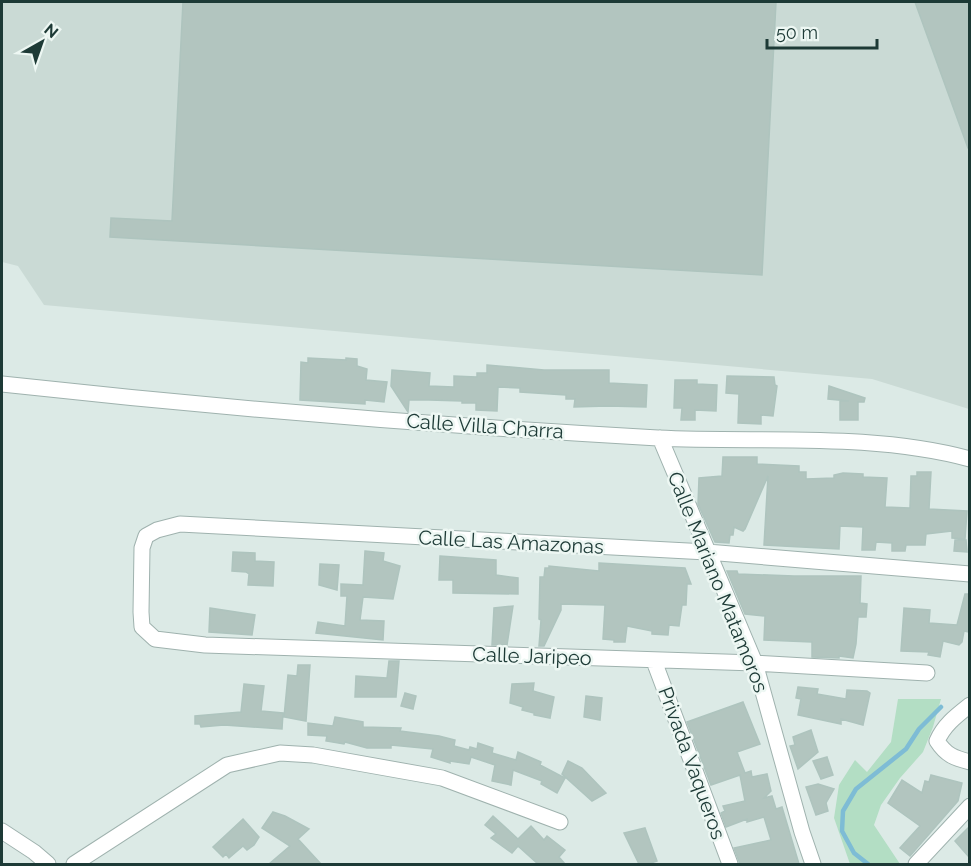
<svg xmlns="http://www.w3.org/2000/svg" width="971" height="866" viewBox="0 0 971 866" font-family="Raleway,sans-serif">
<rect width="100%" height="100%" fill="#dceae6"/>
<path fill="#cadad5" d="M2,2H969V409L872,379L44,305L18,266L2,262Z"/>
<path fill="#b3dec4" d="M898,699H941L933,727L923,752L900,778L881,805L874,825L900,864H850L834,818L839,785L855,760L867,772L891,742Z"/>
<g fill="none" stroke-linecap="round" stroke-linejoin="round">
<path stroke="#7ebcd5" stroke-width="4.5" d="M868,864L854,853L842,831L843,811L856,789L906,749L919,729L941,707"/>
</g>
<path fill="#b2c5bf" stroke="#aec4be" stroke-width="1.5" d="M183,2H776L762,275L110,237L111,218L172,221Z
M915,2H969V148H968Z
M308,358L346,360V358L357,359V366L367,369L366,380L387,382L384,402L365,400V404L300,400L301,362L308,363Z
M487,365L544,370H609V383L647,385L646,407L608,406L574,407L575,399H566V395L520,392V388L498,387L497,411L476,410V403H462V401L429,400H409L408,412L391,386L392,370L430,373L429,386L454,387V376L477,377V373H487Z
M727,376L774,377L775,385L777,386L773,416L761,415V424L738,423L739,394L726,393Z
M675,380H697V384L717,385L716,411L695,410V420H681L682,408H674Z
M829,386L865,398L864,402H858V420H840V401H849L828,399Z
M723,457H757V464L799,466V472H806V479L834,478V475L843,473L863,474V477L887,478L885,507L910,508L911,476H917V472H931L929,509L967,511L965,539L952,538V531L926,534L925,545H906L905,551H892V543L876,542L875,550H862L863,527L840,526L839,549L764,545L768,476L745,529L743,531L734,527L733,535H730L729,543L715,542L698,504L699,478L722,476Z
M955,540H966L967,552L954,551Z
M365,551L384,553L383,561L400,566L393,599L363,597L360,620L384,621L383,640L316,633L318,622L345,626L347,596H341V584L363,585Z
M233,552L255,553V561L274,562L273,586L248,585L249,574L246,572L232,571Z
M440,556L496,560V575L518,578V594L453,593V580H439Z
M599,563L685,568L691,584H687L686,605H682L679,626L669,625L668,635L652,634V631L627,626L625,642H614V640L603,639L605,605L561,604V610L544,646H539L541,620L539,619L540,577H544L545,568H549V566L599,571Z
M320,564L339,565L337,590L319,585Z
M727,571H737L738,574L794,576H861L860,603L867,604L866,617H858L856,644L853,658L839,656V658L812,657V642L764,640L765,616L745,614Z
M965,594H969V632L964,631L962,642L959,645L943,641L940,657L928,655L929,652L901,651L904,608L930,610L929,623L957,625Z
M513,606L507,645H492L494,608Z
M210,608L255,615L252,635L209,632Z
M389,661H399L396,697H355L356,676L387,678Z
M298,665H310L306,721L284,717L288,675L297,676Z
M534,683L533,691L554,697L550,718L534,715V713L522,710L523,707L510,703L512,684Z
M244,684L264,686L261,711L283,713L282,729L224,725L201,727L200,724H195V716L241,712Z
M798,687L818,689L817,694L846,699L847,690L867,691L870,693L863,725L841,719V724L798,715L801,699L796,698Z
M405,693L416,696L413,709L401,706Z
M586,696L602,698L600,720L584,717Z
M743,702L760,744L737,752L745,773L751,771L752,777L767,774L771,791L764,798L772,796L776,809L782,807L799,864H740L734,848L771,840L764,817L747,822V819L726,827L721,813L725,811L723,806L745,801L740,775L711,785L687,722Z
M335,717L363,722V727L401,728L400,731L439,736L455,740L454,746L469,750L470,747L477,749L478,743L493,748L492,753L516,760L518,752L541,762L540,765L565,778L557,793L541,784L542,781L513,770L511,785L492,781L495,765L471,757L469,764L450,761V763L431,757L433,749L391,745V748H367L345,742L344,744L326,741L327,736L308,735V723L333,726Z
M811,730L818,752L798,769L790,746L795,745L793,737Z
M827,757L833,775L821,779L813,761Z
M568,761L582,768L606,793L592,801L562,774Z
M931,775L962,783L958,801L910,856L900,848L920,826L888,803L902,780L922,793L925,781L929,782Z
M818,784L834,789L826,803L828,811L816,815L806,787Z
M273,812L285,816L309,829L298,839L321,864H269L290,846L262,828Z
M493,816L518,839L531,826L544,840L547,836L565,850L559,857L565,864H538L518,846L512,853L491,838L496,834L485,825Z
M243,819L259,837L254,845L247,850L243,846L229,858L226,854L223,857L213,847Z
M969,827V857L955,841Z
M645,828L657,861L648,864H639L624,833Z"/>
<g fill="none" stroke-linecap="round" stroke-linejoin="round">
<g stroke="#9fb2ae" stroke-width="17">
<path id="minor" d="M2,384C220,408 439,426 658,438C760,443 871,432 970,459
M660,438L755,663L802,832L813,864
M654,661L730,864
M927,673L755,663L205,645L155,639L142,627L141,612L142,548L146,536L157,530L180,524L707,552L970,574
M970,705C956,716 944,725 937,741C946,755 954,758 970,762
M2,831L34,852L48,864
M74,864L227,765L280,753L313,755L442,778L560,822
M916,864L970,806"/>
</g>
<use href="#minor" stroke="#fff" stroke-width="15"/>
</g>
<g text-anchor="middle" stroke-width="5" stroke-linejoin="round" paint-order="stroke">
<g font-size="20" fill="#1d3a36" stroke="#edf7f3">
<text transform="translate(485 426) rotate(4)" y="7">Calle Villa Charra</text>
<text transform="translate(511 542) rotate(3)" y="7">Calle Las Amazonas</text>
<text transform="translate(718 582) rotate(68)" y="7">Calle Mariano Matamoros</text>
<text transform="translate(532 656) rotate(2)" y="7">Calle Jaripeo</text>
<text transform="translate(692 763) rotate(70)" y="7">Privada Vaqueros</text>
</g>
</g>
<rect width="971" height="866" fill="none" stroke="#1d3a36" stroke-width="6"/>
<g transform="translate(42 42) rotate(40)" stroke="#edf7f3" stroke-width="4.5" paint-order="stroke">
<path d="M0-4.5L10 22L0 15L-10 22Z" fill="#1d3a36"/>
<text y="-9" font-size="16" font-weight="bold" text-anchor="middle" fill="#1d3a36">N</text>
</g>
<path d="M767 39v9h110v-9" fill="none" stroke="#1d3a36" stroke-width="3"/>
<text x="776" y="39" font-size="18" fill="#1d3a36" stroke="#edf7f3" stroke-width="4.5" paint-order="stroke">50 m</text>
</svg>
